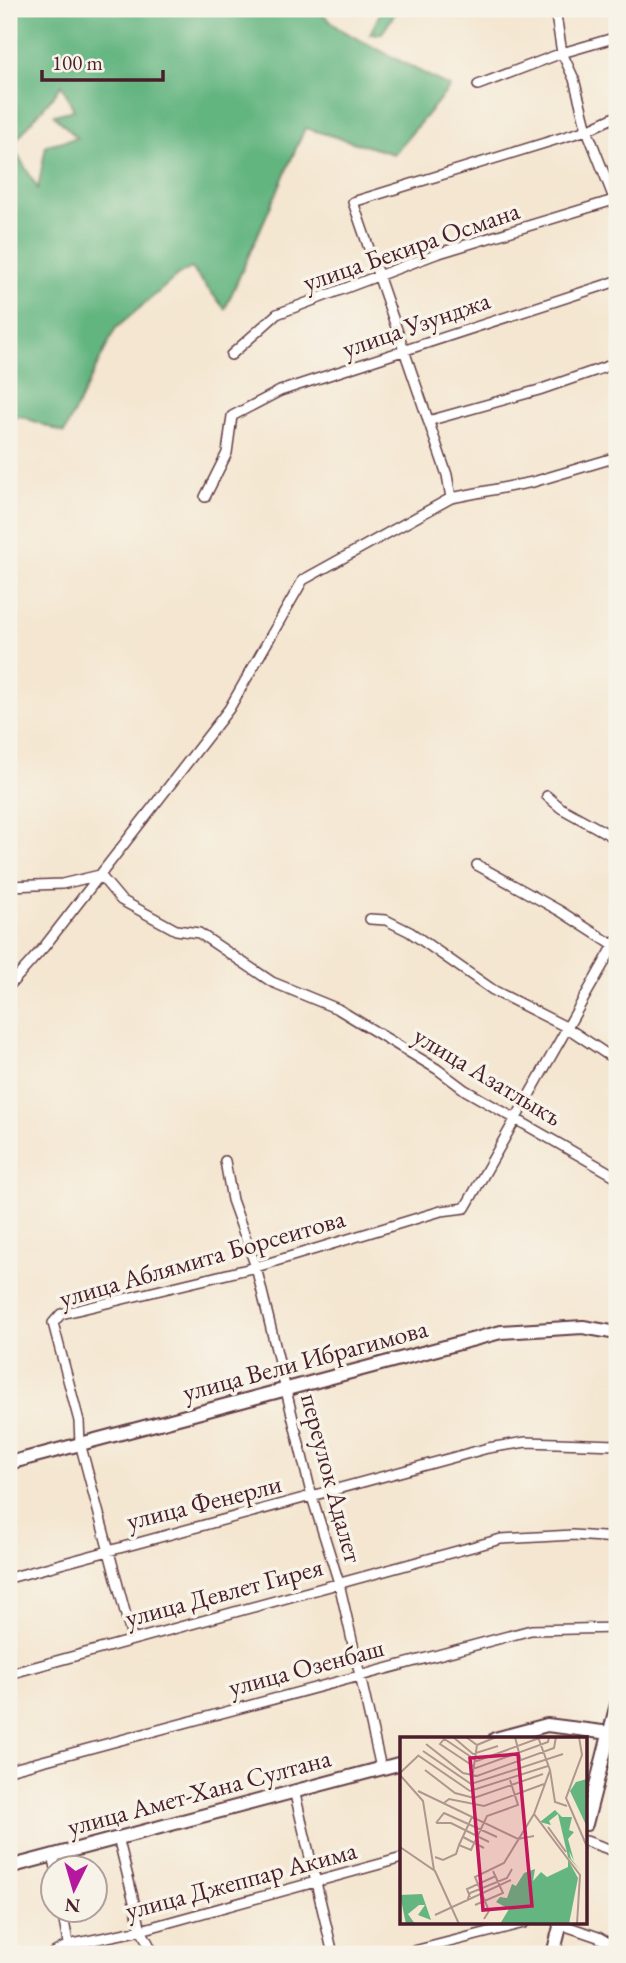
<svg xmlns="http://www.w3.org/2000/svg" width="626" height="1963" viewBox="0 0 626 1963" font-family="'EB Garamond',serif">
<rect width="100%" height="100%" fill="#f7f3e8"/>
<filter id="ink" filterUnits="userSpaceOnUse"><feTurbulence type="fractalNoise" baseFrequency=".0143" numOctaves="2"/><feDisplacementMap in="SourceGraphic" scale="14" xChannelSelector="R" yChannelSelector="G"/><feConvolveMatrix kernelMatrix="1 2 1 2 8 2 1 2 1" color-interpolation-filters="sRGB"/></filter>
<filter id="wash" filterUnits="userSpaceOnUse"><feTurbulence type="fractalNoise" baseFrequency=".00686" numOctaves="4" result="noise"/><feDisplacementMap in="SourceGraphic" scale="28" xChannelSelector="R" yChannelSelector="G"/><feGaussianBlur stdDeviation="1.57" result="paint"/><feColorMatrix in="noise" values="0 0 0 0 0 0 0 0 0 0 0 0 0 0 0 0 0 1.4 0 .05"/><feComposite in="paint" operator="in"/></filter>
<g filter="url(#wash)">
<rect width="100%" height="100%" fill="#f4e6d0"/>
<path fill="#64b580" stroke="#576a56" stroke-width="2" fill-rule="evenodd" d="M9,9H317L339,29L450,87L394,154L305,128L225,309L191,268L177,276L115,329L64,433L21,416L9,419ZM62,85L74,110L54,115L77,138L46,145L38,189L12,145Z
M382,9H398L382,33L370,34Z"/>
</g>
<g filter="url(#ink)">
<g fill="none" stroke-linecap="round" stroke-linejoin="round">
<g stroke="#643d44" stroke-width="12">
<path id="street" d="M555,9L562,53L574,79L587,130L617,206
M478,85L562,53L617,37
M231,355L277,314L436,254L617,199
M428,421L539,390L617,363
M205,497L227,453L232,416L280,391L617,281
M451,498L447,475L353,202L587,130L617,116
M547,796L561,808L617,839
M477,865L560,911L616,947
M9,886L62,884L100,875L121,900L176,930L199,933L272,982L338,1009L437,1069L465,1090L617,1177
M370,919L386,920L410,932L493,990L566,1027L617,1061
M9,986L44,947L229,709L303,580L451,498L533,482L617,457
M225,1161L232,1200L256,1267L312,1497L339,1583L381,1768
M9,1578L488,1448L526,1442L617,1445
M132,1638L80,1443L79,1421L53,1323L61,1314L256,1267L441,1211L465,1208L617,940
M9,1674L501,1539L573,1535L617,1538
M9,1770L531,1630L617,1628
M294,1790L333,1954
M118,1837L141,1930L154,1954
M586,1841L617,1852
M53,1855L56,1868
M62,1910L70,1954
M557,1923L598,1937L617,1948
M52,1954L68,1945L141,1930L402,1858
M402,1954L524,1923"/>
</g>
<g stroke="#643d44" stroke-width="16">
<path id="secondary" d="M9,1463L501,1332L583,1327L617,1333
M495,1739L547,1725L610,1733
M586,1824L617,1704
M9,1867L402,1763
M553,1954L561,1923"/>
</g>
<use href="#street" stroke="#fff" stroke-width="9"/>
<use href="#secondary" stroke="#fff" stroke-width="12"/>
</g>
</g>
<g text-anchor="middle" stroke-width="7" stroke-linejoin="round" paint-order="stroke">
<g font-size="26" fill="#4a1f2b" stroke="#f7f3e8">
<text transform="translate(411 246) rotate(-19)" y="9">улица Бекира Османа</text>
<text transform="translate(416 324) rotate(-19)" y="9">улица Узунджа</text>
<text transform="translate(488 1076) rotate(31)" y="9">улица Азатлыкъ</text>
<text transform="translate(202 1258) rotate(-16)" y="9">улица Аблямита Борсеитова</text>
<text transform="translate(305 1360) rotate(-15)" y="9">улица Вели Ибрагимова</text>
<text transform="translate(332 1478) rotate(75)" y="9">переулок Адалет</text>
<text transform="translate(204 1502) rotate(-14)" y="9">улица Фенерли</text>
<text transform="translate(224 1592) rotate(-15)" y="9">улица Девлет Гирея</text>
<text transform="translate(306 1667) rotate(-15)" y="9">улица Озенбаш</text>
<text transform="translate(199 1792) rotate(-15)" y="9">улица Амет-Хана Султана</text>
<text transform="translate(241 1880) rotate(-15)" y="9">улица Джеппар Акима</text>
</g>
</g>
<g transform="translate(400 1737)">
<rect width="187" height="187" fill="#f4e6d0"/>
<path d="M187,42V90L170,54L176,45ZM155,73L162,80H172L169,93L174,95L168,102L174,124L169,114L171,122L181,134L168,120L158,77L149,84L151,88L140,85ZM168,123L178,141L169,187H100L109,172L96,165L100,160L107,161L112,147L116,149L124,136L135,132L133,144L141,135L147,140L168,130ZM22,157L31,183L18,178L25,168H19L8,177L15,187H6L0,158Z" fill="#64b580"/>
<path fill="none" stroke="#b0968e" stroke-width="2" d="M53,0L73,17L98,9M66,0L77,8L96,0M115,0L121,24M138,0L150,33M179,0L182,18L166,61L188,112M43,1L77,24L142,0M44,2L40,7L76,31L148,5L149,0M26,7L63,36L77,39L154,11L156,0M23,14L71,47L163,17M19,19L70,54L148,29M25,33L55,56L74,61L143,37M150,33L134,77L180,138L177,187M150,33L155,65L167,69M0,36L19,18M0,38L23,64L34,133M71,49L77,8M18,54L118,102L134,99M44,66L49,62L84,69L144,47M36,86L44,76L97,100M36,86H51L89,105M148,90L166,115M63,100L84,111M59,108L72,80M0,110L35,134L59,187M35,120L43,123L56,117L59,108L71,113L87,79L118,68L110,43M70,160L67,152L96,139M67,164L70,156L107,141L112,132M75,168L103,156L93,134M35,178L111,143M84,182L89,174L75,140L104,126L134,77"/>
<path fill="#c2185b" fill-opacity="0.15" stroke="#c2185b" stroke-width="3.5" d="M118,17L132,169L83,173L70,21Z"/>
<rect width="187" height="187" fill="none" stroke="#4a1f2b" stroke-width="3.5"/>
</g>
<rect width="626" height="1963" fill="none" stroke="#f7f3e8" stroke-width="35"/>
<g transform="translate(74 1889) rotate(185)"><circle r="33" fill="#f7f3e8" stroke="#b29e9c" stroke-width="2"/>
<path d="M0-5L12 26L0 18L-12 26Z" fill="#b5179e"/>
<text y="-10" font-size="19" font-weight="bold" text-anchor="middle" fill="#4a1f2b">N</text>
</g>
<path d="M42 70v10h121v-10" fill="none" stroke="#4a1f2b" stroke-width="3.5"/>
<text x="52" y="70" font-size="21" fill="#4a1f2b" stroke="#f7f3e8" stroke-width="5" paint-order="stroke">100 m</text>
</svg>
